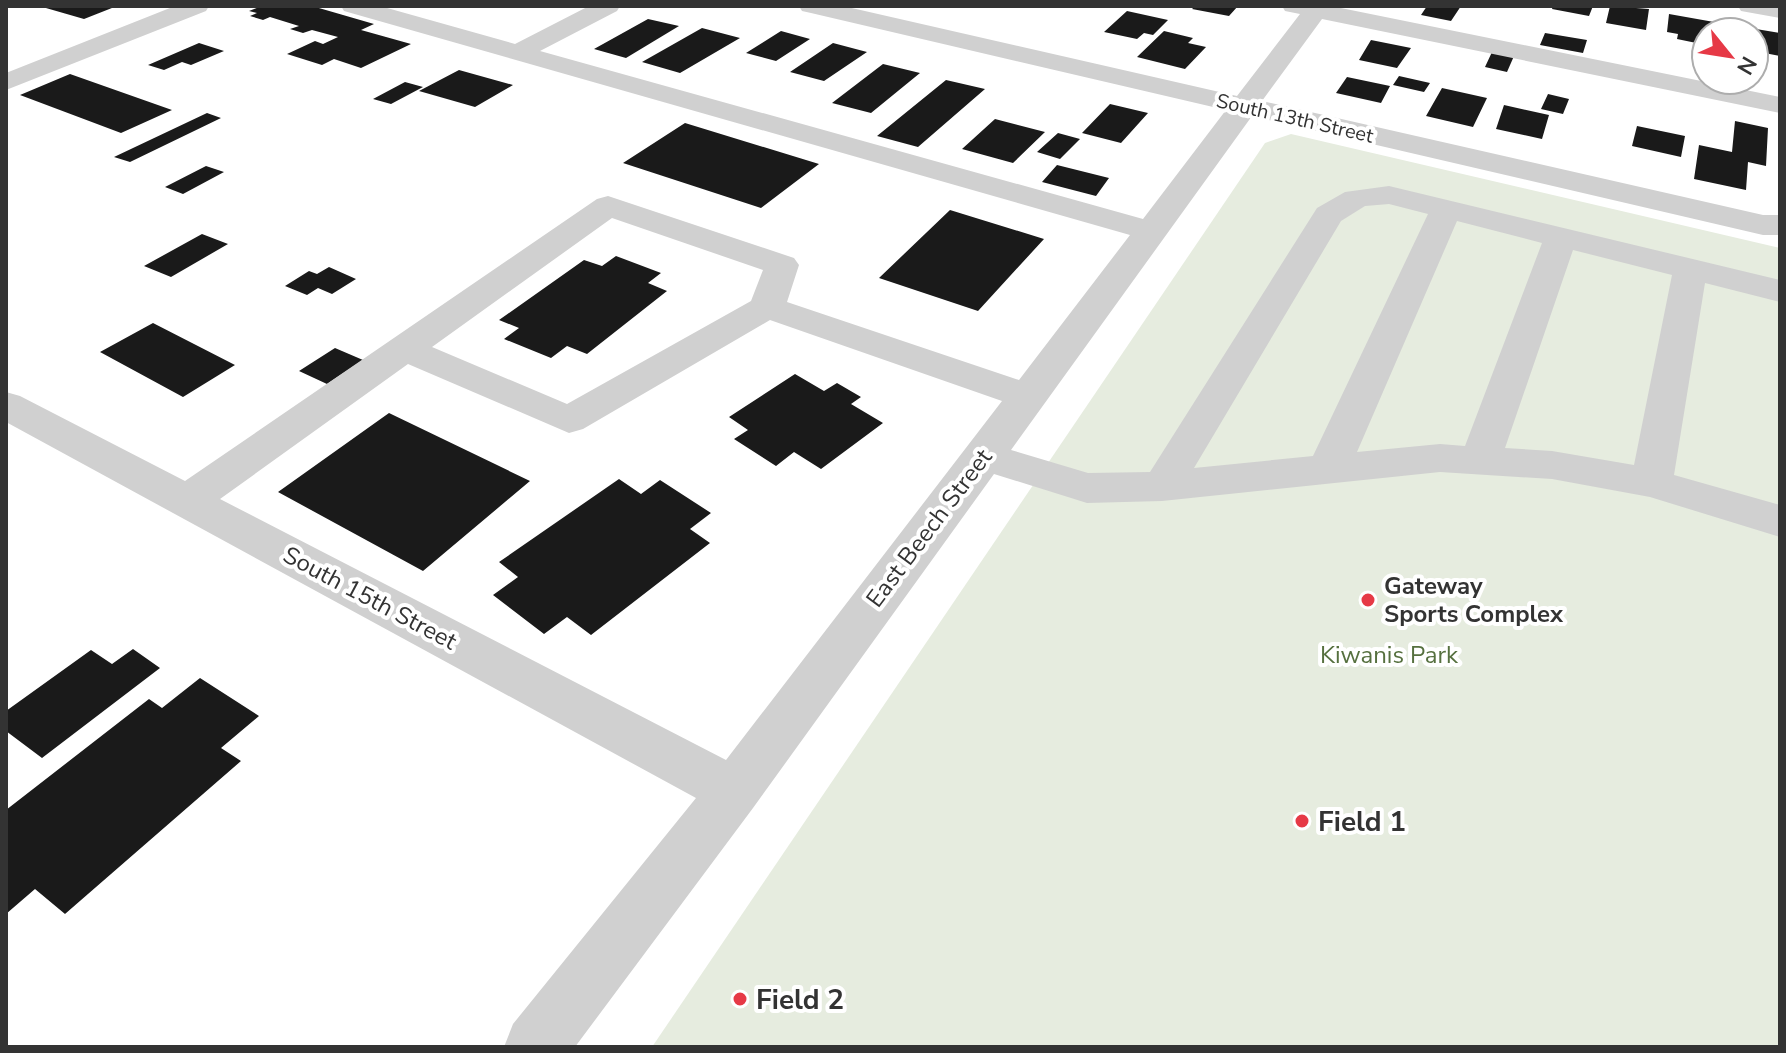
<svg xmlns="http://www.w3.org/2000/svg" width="1786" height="1053" viewBox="0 0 1786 1053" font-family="'Nunito Sans',sans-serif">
<rect width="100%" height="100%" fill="#fff"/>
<path fill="#e6ecdf" d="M1291,134L1780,248V1047H652L1265,143Z"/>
<path fill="#1a1a1a" d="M39,6H117L84,19Z
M262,6H312L374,24L361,30L411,44L361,68L334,59L322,65L287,54L315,41L323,44L338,37L312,30L303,33L290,29L299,26L270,17L263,20L250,16L257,13L249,11Z
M1195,6H1238L1229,16L1192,9Z
M1427,6H1461L1451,21L1421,15Z
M1553,6H1593L1589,16L1552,9Z
M1610,6L1649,9L1646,30L1606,23Z
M1127,11L1168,20L1153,35L1144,33L1137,39L1104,32Z
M1669,14L1714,22L1713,32H1706V45L1677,39L1678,34L1667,32Z
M648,19L679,26L626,58L594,49Z
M702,28L740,38L680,73L642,62Z
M1756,29L1780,33V56L1754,51Z
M781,31L810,39L776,61L746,53Z
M1164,31L1193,38L1188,43L1206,47L1185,69L1137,57Z
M1545,33L1587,40L1583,53L1540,45Z
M1371,40L1411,48L1397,68L1359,60Z
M199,43L224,51L191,65L182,62L164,70L148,65Z
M833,43L867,52L824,81L790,72Z
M1492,52L1514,56L1507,72L1485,67Z
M883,64L920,73L871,113L832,103Z
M459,70L513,85L475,107L419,91Z
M70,74L172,110L121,133L20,95Z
M1399,76L1430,83L1424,92L1393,85Z
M1347,77L1390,86L1381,103L1336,93Z
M946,80L985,89L918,147L877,136Z
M405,82L423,87L391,104L373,99Z
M1442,88L1487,98L1473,127L1426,116Z
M1548,94L1569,99L1563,114L1541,109Z
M1110,104L1148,113L1121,143L1082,133Z
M1504,105L1549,115L1542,139L1496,129Z
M207,113L221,118L130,162L114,157Z
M995,119L1045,132L1013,163L962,149Z
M1735,121L1768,128L1766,166L1748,162L1746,190L1694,179L1699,145L1732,152Z
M685,123L819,164L761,208L623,163Z
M1637,126L1685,136L1681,157L1632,146Z
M1058,133L1080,139L1060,159L1037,152Z
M1057,165L1109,178L1096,196L1042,182Z
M206,166L224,172L183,194L165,187Z
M950,210L1044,239L978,311L879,278Z
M202,234L228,244L171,277L144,266Z
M616,256L661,273L648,283L667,291L587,354L567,346L551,358L504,339L519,328L499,320L584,260L602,266Z
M329,267L356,279L332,294L318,288L307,295L285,286L309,271L317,274Z
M153,323L235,365L183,397L100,352Z
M335,348L363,360L327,384L299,371Z
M795,374L824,391L837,383L861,397L851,404L883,423L821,469L794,452L776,466L734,439L748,430L729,417Z
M389,413L530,481L423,571L278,492Z
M619,479L641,494L660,480L711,513L690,529L710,543L591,635L567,617L544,634L493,595L518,577L499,562Z
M133,649L160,668L42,758L6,731V711L91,650L112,664Z
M200,678L259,716L221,748L241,761L65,914L35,889L6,914V810L149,699L162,708Z"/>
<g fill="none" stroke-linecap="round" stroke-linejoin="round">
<path fill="#d0d0d0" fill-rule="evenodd" d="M175,6H209L206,11L6,90V73Z
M341,6H380L515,44L589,6H620L617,11L540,51L1143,219L1226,110L811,13L802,11L799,6H843L1237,96L1300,14L1285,11L1282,6H1331L1780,97V113L1322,19L1262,101L1763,215H1780V235H1763L1252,116L1011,450L1088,473L1150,472L1317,208L1345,192L1389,186L1780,280V302L1705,283L1674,475L1780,505V537L1650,497L1552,479L1440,472L1162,501L1087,503L994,474L753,808L575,1047H504L513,1024L696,798L6,422V392L20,396L185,481L597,199L608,196L794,258L799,265L787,302L1019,380L1130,235L344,11ZM1389,204L1428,214L1313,456L1194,468L1341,221L1365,206ZM612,218L763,270L751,301L567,404L432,347ZM1457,221L1542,243L1465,446L1440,444L1357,452ZM1573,250L1672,275L1634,465L1552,451L1505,448ZM770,320L1002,401L726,760L220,499L408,364L569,433L583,429Z
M1738,6H1780V18L1741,11Z"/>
</g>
<g fill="#e63946" stroke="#fff" stroke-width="3">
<circle cx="1368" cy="600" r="8"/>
<circle cx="1302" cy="821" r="8"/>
<circle cx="740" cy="999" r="8"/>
</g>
<g text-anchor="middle" stroke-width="8" stroke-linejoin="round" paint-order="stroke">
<g font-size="20" fill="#333" stroke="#fff">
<text transform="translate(1295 118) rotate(13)" y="7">South 13th Street</text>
</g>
<g font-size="24" fill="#333" stroke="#fff">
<text transform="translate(929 528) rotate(-53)" y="8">East Beech Street</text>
<text transform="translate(370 598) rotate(28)" y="8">South 15th Street</text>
</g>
<g font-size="24" font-weight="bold" fill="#333" stroke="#fff" text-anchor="start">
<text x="1384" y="594">Gateway<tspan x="1384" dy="28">Sports Complex</tspan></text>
</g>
<g font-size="24" fill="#56703f" stroke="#fff">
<text x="1389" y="663">Kiwanis Park</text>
</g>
<g font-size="28" font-weight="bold" fill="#333" stroke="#fff" text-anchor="start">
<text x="1318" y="831">Field 1</text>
<text x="756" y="1009">Field 2</text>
</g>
</g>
<rect width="1786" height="1053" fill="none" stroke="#333333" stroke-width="16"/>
<g transform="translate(1730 56) rotate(120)"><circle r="38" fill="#ffffff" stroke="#adadad" stroke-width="2"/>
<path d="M0-6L14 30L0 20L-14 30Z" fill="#e63946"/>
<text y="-12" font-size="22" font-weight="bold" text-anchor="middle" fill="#333333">N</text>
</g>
</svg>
